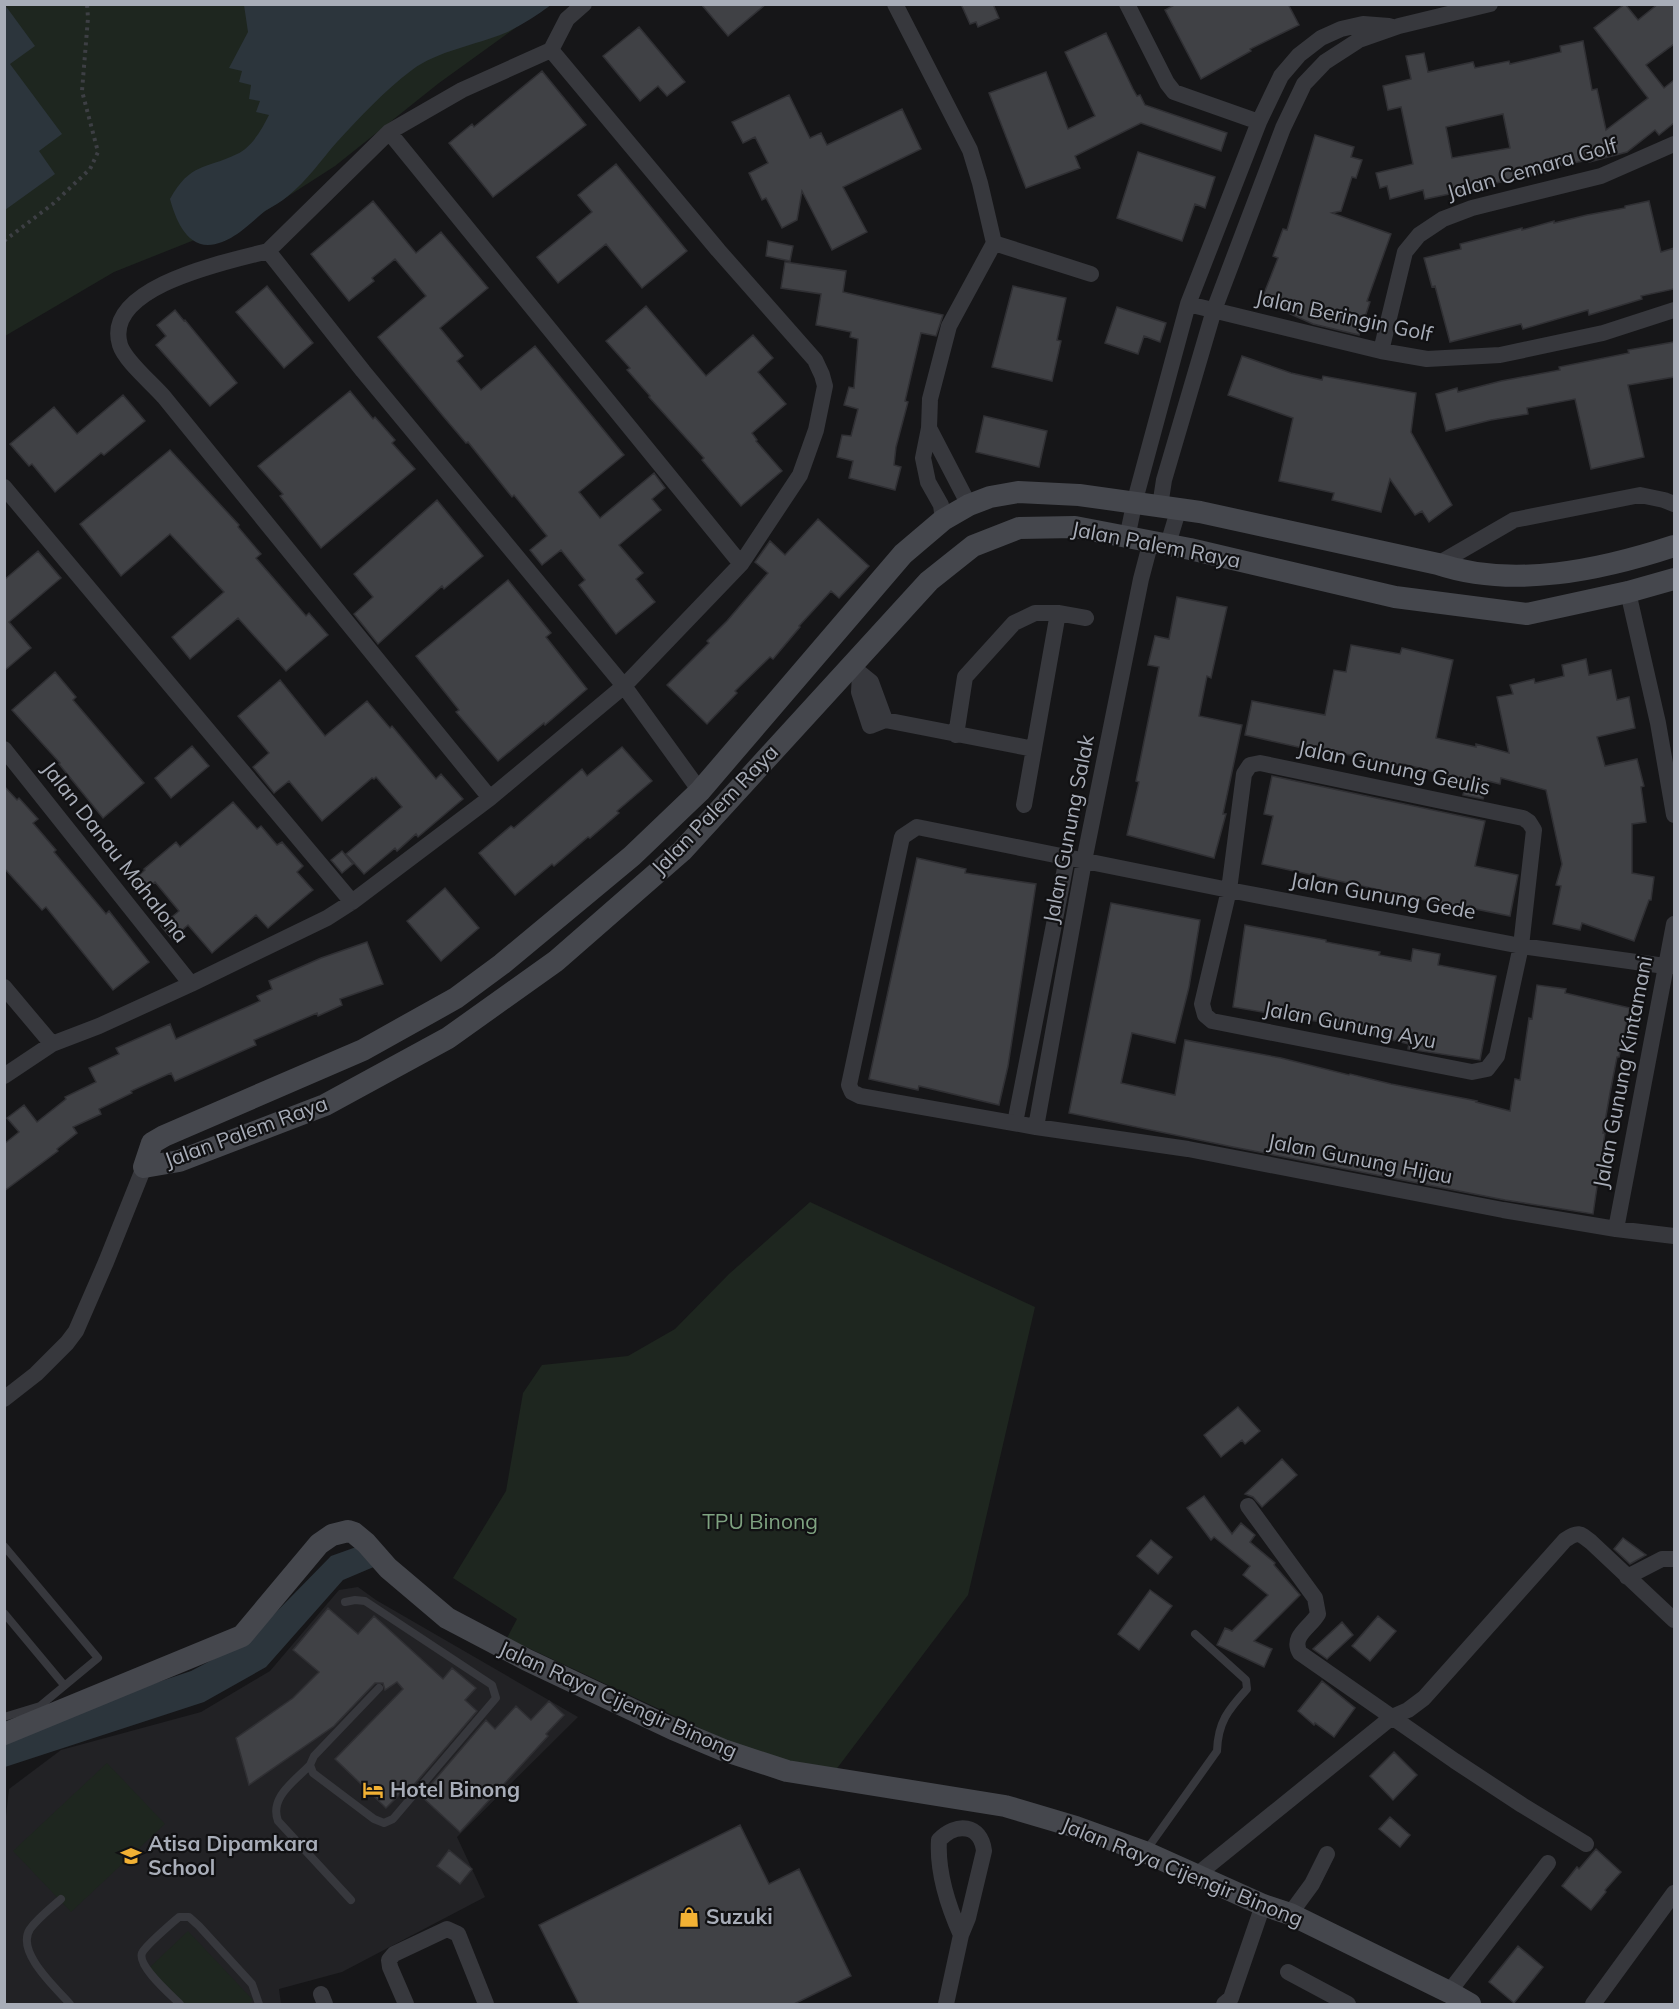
<svg xmlns="http://www.w3.org/2000/svg" width="1679" height="2009" viewBox="0 0 1679 2009" font-family="Mulish,sans-serif">
<rect width="100%" height="100%" fill="#161618"/>
<path fill="#222225" d="M358,1587L376,1600L578,1717L457,1837L485,1897L342,1972L279,1989L281,2004H5L4,1833L9,1789L61,1750L201,1712L270,1671L339,1590Z"/>
<path fill="#1e261f" d="M4,5H547L439,83L335,166L262,213L114,272L5,336Z
M810,1202L1035,1307L968,1595L835,1771L760,1756L507,1638L517,1619L453,1578L506,1491L523,1393L542,1365L628,1356L675,1329L729,1274Z
M107,1763L165,1824L71,1912L13,1851Z
M188,1931L253,2000L249,2004H182L148,1969Z"/>
<path fill="#2c353c" d="M340,4L551,5C537,15 521,26 505,33C476,45 437,51 412,70C385,90 360,117 337,142C321,160 307,181 288,196C281,202 273,206 265,211C249,224 231,244 208,245C185,245 175,217 170,199C191,162 204,170 237,154C252,147 262,129 269,115L256,112L260,101L249,99L251,85L239,82L242,71L229,68L248,32L244,5Z
M5,5L35,46L10,64L62,134L39,151L55,174L5,210Z
M359,1546L376,1566L343,1580L266,1667L204,1702L5,1767L4,1734L191,1671L248,1641L331,1556Z"/>
<path fill="#404145" stroke="#303034" stroke-width="1.5" fill-rule="evenodd" d="M701,4H766L728,36Z
M961,4H993L999,18L978,27L976,22L970,24Z
M1176,4H1288L1299,25L1250,49L1251,51L1201,79L1165,10Z
M1625,4L1638,20L1658,4H1674V44L1646,65L1664,88L1674,80V123L1659,135L1655,130L1627,152L1589,162L1588,160L1549,168L1550,172L1486,185L1487,189L1460,194L1459,192L1425,199L1423,190L1390,199L1387,186L1380,188L1376,173L1413,164L1401,107L1388,110L1383,86L1411,79L1406,56L1424,53L1428,72L1473,62L1475,68L1509,61L1510,64L1561,52L1560,46L1583,41L1592,90L1597,89L1606,130L1648,98L1594,28ZM1503,114L1510,148L1452,158L1446,127Z
M639,27L685,82L667,96L658,86L640,101L603,56Z
M1106,33L1133,89L1137,96L1140,95L1145,105L1227,133L1221,151L1141,123L1075,156L1080,168L1026,188L989,93L1046,72L1068,129L1095,116L1065,52Z
M542,71L586,125L493,197L449,143L472,124L474,127Z
M789,95L810,138L821,133L827,145L902,109L921,149L843,187L867,232L832,250L802,191L797,220L782,228L766,198L762,200L749,173L768,163L755,137L743,143L732,122Z
M1315,135L1354,147L1351,157L1362,160L1356,178L1352,177L1341,211L1332,213L1391,234L1367,301L1370,302L1359,335L1313,324L1261,301L1278,258L1273,256L1283,229L1287,230Z
M1138,152L1215,177L1205,208L1195,204L1182,241L1117,218Z
M616,164L687,251L642,288L606,244L558,283L537,257L592,212L578,195Z
M373,201L416,253L441,232L488,288L440,328L463,356L457,361L481,390L535,346L624,455L579,492L600,518L654,473L665,488L652,499L661,510L619,545L643,573L636,579L655,602L616,634L579,585L585,580L561,550L542,565L530,550L547,536L514,495L512,497L468,442L466,443L443,416L378,337L426,296L395,259L372,278L374,281L349,301L311,254Z
M1649,201L1661,252L1674,248V289L1641,296L1642,299L1589,315L1588,310L1523,329L1521,324L1450,342L1435,286L1432,287L1424,258L1461,249L1460,244L1522,228V230L1554,221V223L1587,215L1625,208V206Z
M768,241L793,246L790,261L766,256Z
M785,262L846,271L843,292L943,315L936,336L921,333L905,401L908,402L896,447L894,465L901,467L895,490L849,478L853,461L837,457L842,435L851,436L858,409L844,405L849,387L854,388L858,339L850,337L851,332L816,325L821,294L781,288Z
M267,286L313,343L284,368L236,312Z
M1013,286L1066,298L1057,340L1061,341L1052,381L992,367Z
M646,306L706,376L753,335L773,358L758,372L786,404L752,433L757,440L756,441L782,471L741,506L702,460L704,458L649,397L650,396L627,370L630,368L606,341Z
M1117,307L1166,323L1160,342L1144,336L1138,354L1105,343Z
M175,310L184,321L185,320L237,383L210,406L156,345L166,336L157,325Z
M1674,342V377L1628,385L1644,457L1591,469L1575,399L1527,408L1528,414L1491,420L1446,431L1436,394L1457,388L1458,392L1501,381L1560,370L1559,367L1629,353L1628,350Z
M1242,356L1291,373L1322,380L1323,376L1416,393L1411,432L1452,505L1429,522L1422,511L1415,515L1390,479L1381,512L1332,500L1334,493L1279,481L1293,418L1228,395Z
M350,391L373,419L375,417L395,440L392,443L415,469L321,548L280,496L283,494L258,466Z
M123,395L145,421L104,455L101,453L55,492L32,464L29,466L10,444L54,407L77,434Z
M984,416L1047,431L1039,467L976,452Z
M170,450L239,525L238,527L261,554L256,558L306,616L309,613L328,635L286,671L238,618L190,659L172,637L224,592L170,534L121,576L80,524Z
M437,500L483,556L444,589L442,586L378,644L354,614L373,597L354,574Z
M818,519L869,566L839,598L831,591L799,626L800,627L773,659L770,657L735,691L737,693L707,724L667,685L709,643L707,641L727,621L768,573L755,562L770,541L785,555Z
M38,551L61,578L9,622L31,648L4,671V580Z
M508,580L551,633L546,637L587,689L545,725L544,723L498,761L456,712L459,710L416,656Z
M1177,597L1227,607L1211,678L1207,676L1199,716L1242,725L1223,814H1226L1214,858L1127,835L1139,782L1136,781L1159,667L1148,665L1155,636L1169,639Z
M1351,645L1400,654L1402,648L1453,660L1436,738L1476,747V744L1509,753L1497,697L1513,694L1510,685L1534,679L1535,683L1564,676L1562,665L1586,659L1589,675L1611,670L1617,700L1629,697L1635,728L1597,737L1605,766L1637,759L1644,786L1641,787L1646,822L1632,824V873L1654,877L1651,900H1649L1634,941L1582,923L1580,930L1553,924L1561,886L1556,885L1562,864L1546,790L1501,778L1500,784L1488,781L1483,799L1463,795L1467,780L1403,764V766L1357,758V756L1298,747L1245,735L1252,701L1325,715L1334,670L1346,672Z
M55,672L76,697L73,700L144,783L103,818L59,764L60,763L12,710Z
M280,680L325,736L367,701L390,728L392,726L436,779L441,774L463,799L418,837L416,834L397,851L395,848L364,874L346,854L402,807L376,777L374,779L372,778L322,821L289,781L274,793L253,767L269,753L238,716Z
M192,746L209,766L171,798L155,778Z
M622,747L652,781L617,811L619,813L590,838L588,837L554,866L552,864L515,895L479,853L511,826L514,828L582,769L587,776Z
M1272,776L1485,821L1475,866L1518,875L1510,916L1475,909V911L1262,864L1273,816L1264,814Z
M4,786L17,800L19,798L38,819L33,823L56,850L54,852L106,914L109,911L149,962L113,990L46,907L42,910L4,868Z
M233,802L257,829L261,826L277,845L282,842L303,866L297,872L313,890L268,928L256,915L212,953L188,925L172,939L161,926L179,911L155,882L142,893L132,881L145,870L144,869L176,842L180,847Z
M342,851L353,864L342,873L331,860Z
M917,858L966,869L965,873L1036,884L1008,1066L999,1105L919,1086L918,1090L869,1079Z
M445,888L479,928L441,961L407,921Z
M1111,903L1200,920L1189,987L1175,1043L1132,1033L1121,1083L1175,1095L1185,1040L1281,1058L1349,1075L1350,1074L1391,1084L1477,1101L1476,1102L1510,1111L1515,1079L1520,1080L1529,1018L1532,1019L1537,985L1566,989L1565,993L1630,1008L1619,1057H1617L1610,1093L1603,1133H1605L1593,1214L1505,1200L1233,1147L1069,1113Z
M1245,925L1326,940V942L1380,952L1379,955L1411,961L1413,949L1440,954L1438,965L1496,976L1480,1060L1408,1049L1409,1044L1367,1034L1368,1030L1233,1007Z
M367,942L383,984L340,999L342,1005L318,1016L317,1013L254,1040L256,1045L175,1081L171,1073L131,1091L132,1093L99,1109L101,1114L73,1127L77,1133L57,1149L58,1151L4,1191V1144L19,1132L7,1118L24,1105L37,1122L66,1099L65,1097L96,1082L89,1068L119,1054L116,1048L170,1024L176,1039L260,1001L257,996L272,989L269,981L321,958Z
M1238,1407L1260,1431L1245,1444L1242,1440L1221,1457L1204,1435Z
M1282,1459L1297,1475L1262,1507L1253,1497L1245,1494Z
M1204,1496L1232,1534L1241,1523L1255,1535L1250,1542L1275,1563L1274,1565L1300,1595L1254,1641L1272,1649L1264,1667L1217,1645L1225,1628L1232,1631L1268,1595L1243,1575L1250,1566L1214,1537L1211,1540L1187,1508Z
M1623,1538L1646,1555L1630,1564L1614,1549Z
M1151,1540L1172,1557L1158,1574L1137,1556Z
M1150,1590L1172,1606L1139,1650L1118,1634Z
M328,1608L358,1634L374,1616L443,1679L452,1668L476,1688L465,1700L477,1711L412,1787L409,1785L386,1808L335,1759L403,1689L397,1682L385,1690L383,1683H375L334,1726L249,1785L236,1738L293,1698L319,1672L293,1650Z
M1378,1616L1396,1631L1370,1661L1352,1646Z
M1342,1622L1353,1635L1327,1659L1313,1649Z
M1322,1681L1355,1708L1334,1737L1315,1723L1314,1725L1298,1711Z
M549,1701L564,1715L546,1734L548,1736L460,1832L421,1796L486,1720L495,1729L516,1706L531,1720Z
M1394,1752L1417,1775L1393,1800L1370,1776Z
M1390,1817L1410,1835L1400,1847L1379,1829Z
M740,1825L769,1884L799,1869L851,1976L794,2004H579L539,1925Z
M1596,1849L1621,1872L1605,1890L1606,1892L1591,1910L1562,1886L1577,1867L1579,1869Z
M449,1850L472,1869L460,1884L437,1866Z
M1518,1946L1543,1967L1514,2003L1489,1982Z"/>
<g fill="none" stroke-linecap="round" stroke-linejoin="round">
<path stroke="#3d3f44" stroke-width="4" stroke-dasharray="3 4.5" stroke-linecap="butt" d="M4,241L54,203L90,169L98,152L82,91L88,18L87,4"/>
<path stroke="#37383d" stroke-width="8" d="M4,1546L98,1658L40,1706L4,1717
M345,1602L355,1600L365,1601L492,1685L496,1698L393,1819L384,1823L374,1819L313,1773L310,1765L314,1756L379,1688
M4,1613L64,1685
M310,1765C295,1781 269,1797 278,1821L351,1900
M1145,1852L1217,1751C1218,1722 1228,1710 1247,1689L1246,1680L1195,1634
M61,1899C51,1908 38,1918 30,1929C15,1952 57,1989 70,2004
M180,2004C171,1995 137,1966 142,1953C146,1945 171,1924 179,1917H189L199,1926L252,1984L259,2004"/>
<path stroke="#37383d" stroke-width="16" d="M895,4L970,150L980,183L994,243L949,326L930,399L929,428L923,458L928,482L941,505L943,520
M1127,4L1167,83L1174,92L1259,122
M551,50L567,19L584,4
M389,132L741,564
M994,243L1091,274
M268,251C230,261 102,286 120,345C125,361 152,383 164,397L490,798
M1188,304L1381,351L1427,359L1500,355L1603,333L1674,310
M1381,351L1405,252L1419,235L1443,219L1472,208L1601,176L1674,144
M929,428L969,505
M4,487L352,902
M1160,506L1164,480L1214,310L1283,128L1304,84L1325,62L1359,40L1399,26L1490,4
M1127,538L1135,500L1188,304L1259,122L1281,76L1299,55L1321,38L1341,29L1363,24L1389,26
M1168,544L1179,508
M1438,564L1514,520L1640,495L1664,500L1674,504
M1628,592L1658,723L1674,815
M855,669L871,682L885,720
M860,674L859,692L870,726L885,720L1034,749
M956,735L965,677L1014,623L1035,613H1058L1086,618
M4,749L191,984
M1260,763L1523,818L1529,822L1534,830L1521,946L1497,1056L1487,1069L1472,1072L1212,1021L1205,1015L1202,1004L1229,890L1244,774L1250,765Z
M1024,805L1058,613
M1674,966H1665L1521,946L1229,890L917,827L902,837L849,1085L852,1092L860,1096L1036,1127L1188,1149L1503,1210L1616,1229L1674,1236
M4,987L52,1044
M4,1076L52,1044L99,1026L191,984L327,918L352,902L490,798L624,686L741,564L800,475L816,430L825,386L822,375L815,360L718,250L551,50L462,90L389,132L268,251L363,371L624,686L700,791
M1015,1123L1067,858
M1036,1127L1084,861L1141,579L1151,541
M1616,1229L1674,924
M4,1399L36,1374L67,1343L76,1331L106,1262L144,1167
M1248,1506L1315,1598L1318,1614C1311,1627 1290,1636 1300,1653L1455,1761L1522,1805L1586,1844
M1627,1577L1662,1559H1674
M1198,1874L1392,1717L1408,1710L1424,1698L1565,1540C1578,1531 1580,1533 1591,1542L1674,1620
M1290,1914L1312,1884L1327,1854
M1288,1972L1348,2004
M1449,1992L1548,1863
M321,1994L325,2004
M406,2004L390,1967L389,1960L394,1954L447,1929L458,1934L486,2004
M946,2004L961,1935L968,1918L984,1851C981,1824 956,1822 939,1840C937,1871 948,1906 961,1935
M1224,2004L1231,1998L1263,1905
M1593,2004L1674,1893"/>
<path stroke="#45474d" stroke-width="22" d="M1674,546C1601,570 1513,589 1438,564L1200,512L1079,495L1018,492L990,497L969,505L943,520L903,554L700,791L632,856L502,964L456,998L363,1050L164,1136L152,1143L144,1167L179,1161L325,1105L448,1038L556,961L682,851L929,581L973,546L1019,528L1075,527L1190,549L1395,597L1527,614L1628,592L1674,579
M4,1734L242,1636L319,1544L332,1535L348,1531L354,1533L366,1543L388,1568L447,1618L527,1660L673,1729L723,1750L787,1771L1005,1806L1076,1827L1145,1852L1263,1905L1290,1914L1449,1992L1470,2004"/>
</g>
<defs>
<g id="hotel-bare" transform="scale(1.62)"><path d="M-6-4.5h1.5V1H6V5H4.5V3h-9V5H-6ZM-4 0a1.8 1.8 0 1 1 3.6 0ZM.5 0V-2.5h3Q6-2.5 6 0Z" fill="#f2b134" stroke="#111113" stroke-width="2.5" paint-order="stroke"/></g>
<g id="school-bare" transform="scale(1.62)"><path d="M0-5L7-2L0 1L-7-2ZM-4 1L0 2.5L4 1V4Q0 6-4 4Z" fill="#f2b134" stroke="#111113" stroke-width="2.5" paint-order="stroke"/></g>
<g id="shop-bare" transform="scale(1.62)"><path d="M-5-2.5h2.3a2.7 3.5 0 0 1 5.4 0H5L5.5 6h-11ZM-1.5-2.5h3a1.5 2.3 0 0 0-3 0Z" fill="#f2b134" stroke="#111113" stroke-width="2.5" paint-order="stroke"/></g>
</defs>
<g fill-rule="evenodd">
<use href="#hotel-bare" x="373" y="1790"/>
<use href="#school-bare" x="131" y="1856"/>
<use href="#shop-bare" x="689" y="1917"/>
</g>
<g text-anchor="middle" stroke-width="4.5" stroke-linejoin="round" paint-order="stroke">
<g font-size="21" fill="#a8adb8" stroke="#111113">
<text transform="translate(1532 169) rotate(-16)" y="7">Jalan Cemara Golf</text>
<text transform="translate(1344 316) rotate(12)" y="7">Jalan Beringin Golf</text>
<text transform="translate(1156 545) rotate(11)" y="7">Jalan Palem Raya</text>
<text transform="translate(1394 768) rotate(12)" y="7">Jalan Gunung Geulis</text>
<text transform="translate(715 810) rotate(-46)" y="7">Jalan Palem Raya</text>
<text transform="translate(1069 829) rotate(-79)" y="7">Jalan Gunung Salak</text>
<text transform="translate(115 852) rotate(52)" y="7">Jalan Danau Mahalona</text>
<text transform="translate(1383 896) rotate(10)" y="7">Jalan Gunung Gede</text>
<text transform="translate(1350 1025) rotate(11)" y="7">Jalan Gunung Ayu</text>
<text transform="translate(1623 1072) rotate(-79)" y="7">Jalan Gunung Kintamani</text>
<text transform="translate(246 1132) rotate(-20)" y="7">Jalan Palem Raya</text>
<text transform="translate(1360 1159) rotate(11)" y="7">Jalan Gunung Hijau</text>
<text transform="translate(618 1700) rotate(24)" y="7">Jalan Raya Cijengir Binong</text>
<text transform="translate(1182 1872) rotate(22)" y="7">Jalan Raya Cijengir Binong</text>
</g>
<g font-size="21" fill="#7fa381" stroke="#111113">
<text x="760" y="1529">TPU Binong</text>
</g>
<g font-size="21" font-weight="bold" fill="#a8adb8" stroke="#111113" text-anchor="start">
<text x="390" y="1797">Hotel Binong</text>
<text x="148" y="1851">Atisa Dipamkara<tspan x="148" dy="24">School</tspan></text>
<text x="706" y="1924">Suzuki</text>
</g>
</g>
<rect width="1679" height="2009" fill="none" stroke="#a8adb8" stroke-width="12"/>
</svg>
